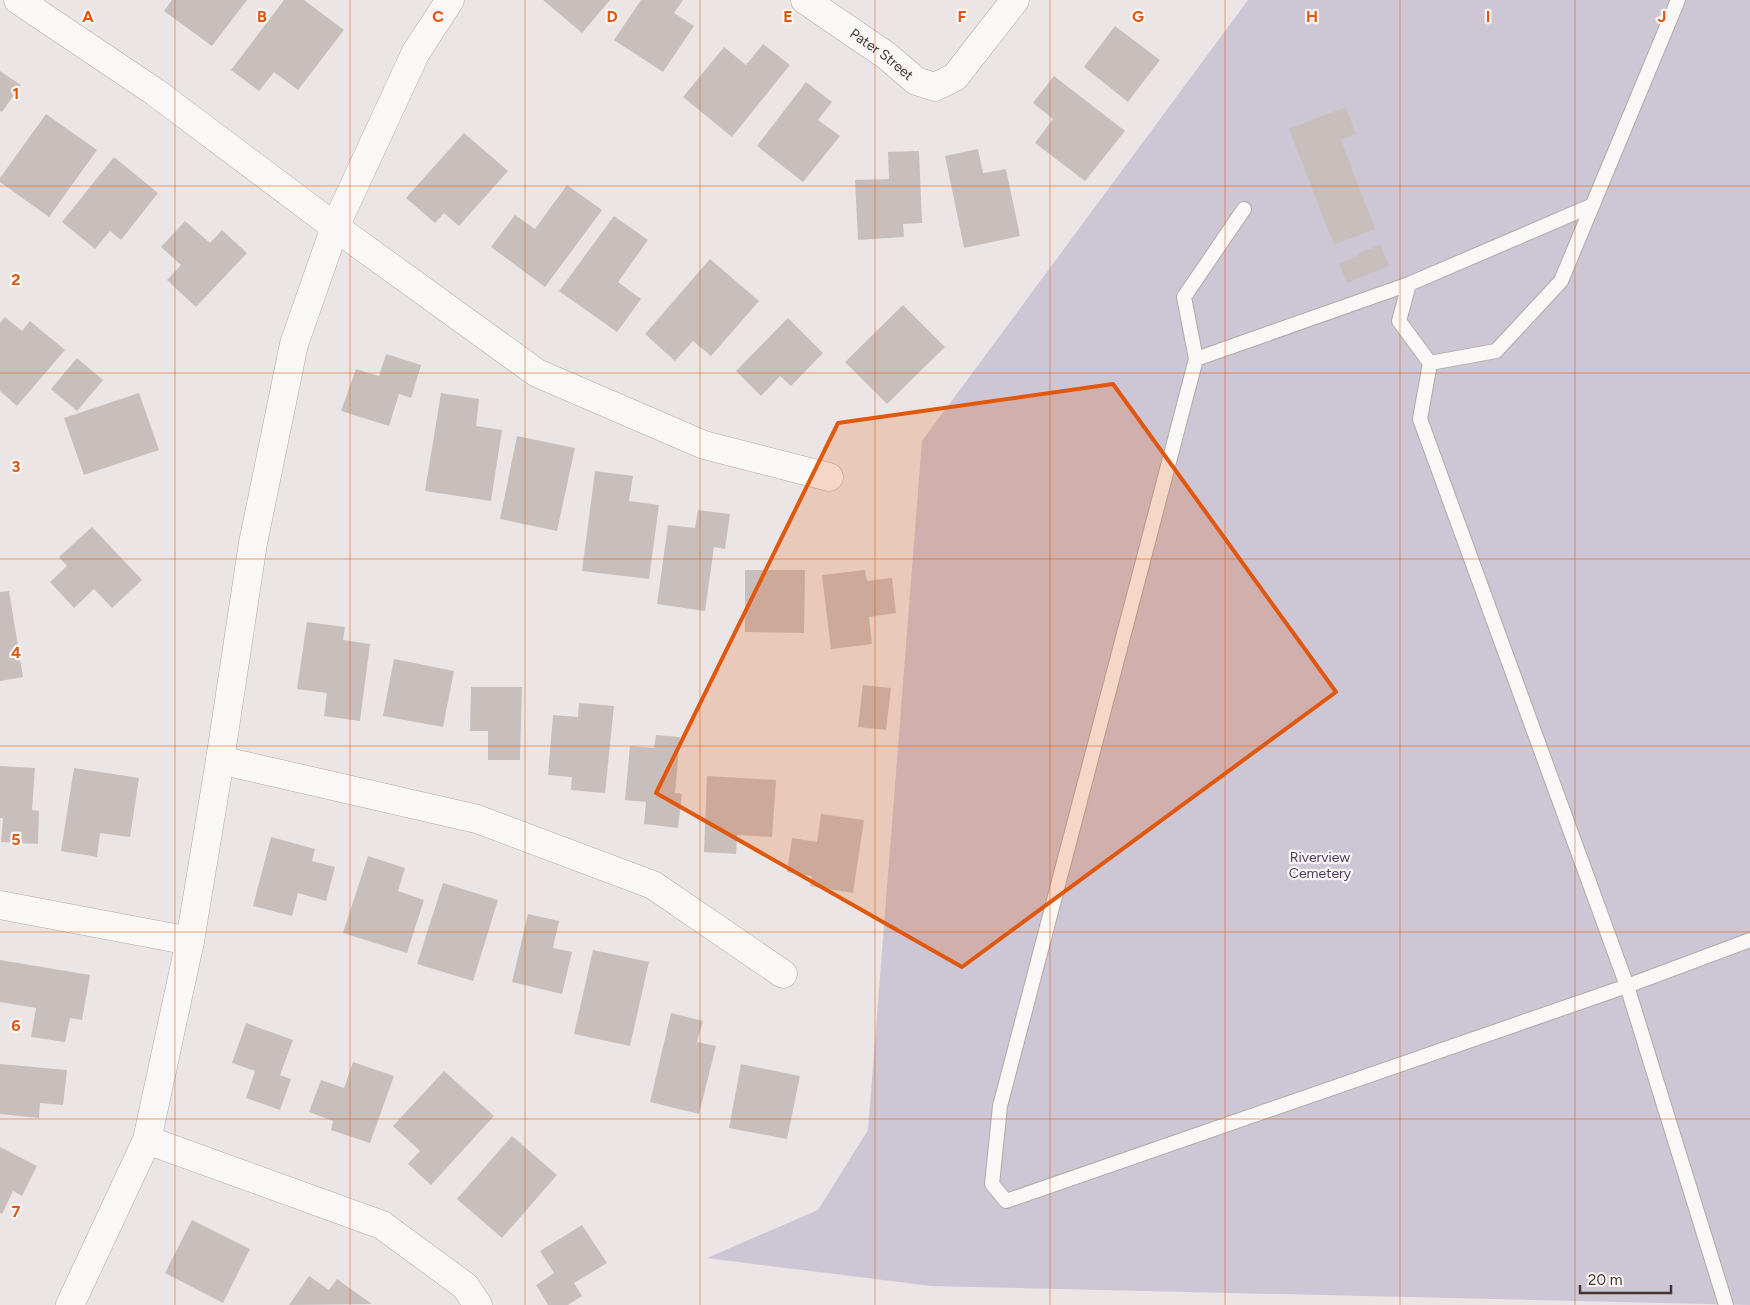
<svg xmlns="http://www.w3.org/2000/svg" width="1750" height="1305" viewBox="0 0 1750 1305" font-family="Figtree,sans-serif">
<rect width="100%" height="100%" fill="#ebe6e5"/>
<path fill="#ccc6d5" d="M1248,0H1750V1305L931,1286L707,1258L818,1210L868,1130L922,441Z"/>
<path fill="#c8bfbc" d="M172,0H247L212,46L164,11Z
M284,0H304L344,30L298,90L274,72L259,91L231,70Z
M543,0H610L582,33Z
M641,0H683L674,13L694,26L663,72L614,40Z
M1115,26L1160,60L1128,102L1084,67Z
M763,44L790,65L732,137L683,97L724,47L746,65Z
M0,71L21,85L2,112L0,111Z
M1054,76L1125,131L1085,181L1035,143L1053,119L1033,103Z
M806,82L832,102L818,120L840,136L803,182L757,146Z
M1346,107L1356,134L1341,140L1375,229L1334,245L1289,129Z
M46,114L97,150L49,217L0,182V178Z
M464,133L508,171L459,226L444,213L435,223L406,198Z
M978,149L983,173L1006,169L1020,236L964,248L945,156Z
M919,151L922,223L903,224L904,237L858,240L855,180L889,179L888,152Z
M114,157L158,193L121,240L110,231L95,249L62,222Z
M567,185L602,210L545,287L491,247L515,215L535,229Z
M614,216L648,240L618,282L641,299L617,332L559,291Z
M185,221L210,243L222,230L247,253L196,307L167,280L181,265L161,247Z
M1380,245L1389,266L1347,283L1339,264L1358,256L1357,254Z
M710,259L759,301L711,356L693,341L675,361L645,334Z
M903,305L945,347L887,404L845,362Z
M5,317L22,331L30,321L65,350L17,406L0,391V323Z
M788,318L823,353L791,386L780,376L761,396L736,371Z
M386,354L421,365L411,398L399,394L389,426L341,411L356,369L379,376Z
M77,358L103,380L77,411L51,389Z
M139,393L159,450L84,475L64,418Z
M441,393L479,399L476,426L502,430L491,501L425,491Z
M517,436L575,448L557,531L500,519Z
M595,471L633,476L629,501L659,505L649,579L582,571Z
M698,510L730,514L725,549L714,547L705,611L657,604L668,525L695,528Z
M92,527L142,580L112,608L94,589L74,608L50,582L67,566L59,557Z
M745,570H805L804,633L745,632Z
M865,570L867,581L892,578L896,613L869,617L872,644L831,649L822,575Z
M9,591L23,677L0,681V592Z
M307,622L345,627L343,640L370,644L360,721L324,716L327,693L297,689Z
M394,659L454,671L443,727L383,716Z
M863,685L891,688L886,730L858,727Z
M471,687H522L520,760H488V731H470Z
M579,703L614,706L605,793L571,790L572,777L548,775L553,715L578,717Z
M656,735L680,737L675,793L682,794L678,828L644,824L646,802L625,800L630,746L654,748Z
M0,766L35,768L32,810L39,811L38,844L1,842L3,818H0Z
M74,768L139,778L130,837L100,833L97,857L61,851Z
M707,776L776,780L772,837L737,835L736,854L704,852Z
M821,814L864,820L853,893L810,886L812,876L787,872L792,838L817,842Z
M271,837L315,849L312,861L335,867L326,901L298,893L292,916L253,906Z
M368,856L405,868L398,891L424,900L407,953L343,933Z
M443,883L498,900L473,981L417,964Z
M528,914L559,921L553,948L572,952L562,994L512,982Z
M593,950L649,962L630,1046L574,1034Z
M0,960L90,975L82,1020L70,1018L65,1042L31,1037L36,1008L0,1002Z
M671,1013L703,1021L697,1042L716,1046L699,1114L650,1102Z
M246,1023L293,1040L280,1075L291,1079L280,1110L246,1098L255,1071L232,1063Z
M353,1062L394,1076L370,1143L331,1130L333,1121L309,1112L321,1080L344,1088Z
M0,1064L67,1070L63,1105L40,1103L39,1118L0,1114Z
M741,1064L800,1076L787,1139L729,1128Z
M444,1071L494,1116L431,1185L408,1164L420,1151L393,1126Z
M512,1136L557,1175L502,1238L457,1199Z
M0,1147L37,1166L22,1196L13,1191L2,1214L0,1213Z
M192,1220L250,1249L223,1303L165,1273Z
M582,1225L607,1263L574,1283L582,1296L568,1305H548L536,1285L554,1273L540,1251Z
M309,1276L329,1290L337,1279L372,1304L289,1305Z"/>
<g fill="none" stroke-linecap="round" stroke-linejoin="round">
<g stroke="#b2a9a6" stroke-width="16">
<path id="service" d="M1593,205L1409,284L1399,321L1430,363L1496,351L1561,281L1678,0
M1409,284L1196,359L1000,1106L992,1184L1006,1201L1627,986L1750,940
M1196,359L1184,297L1244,209
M1430,363L1420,419L1627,986L1726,1305"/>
</g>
<g stroke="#b2a9a6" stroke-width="29">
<g id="minor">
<path d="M18,0L155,92L335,227L537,373L704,445L829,477"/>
<path id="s1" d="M805,0L887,56L916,81L935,87L955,77L1015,0"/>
<path d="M220,760L477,819L653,885L783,974"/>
<path d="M0,905L190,941"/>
<path d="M147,1140L382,1225L465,1286L478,1305"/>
<path d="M70,1305L147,1140L190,941L220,760L253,543L294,344L335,227L416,52L450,0"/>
</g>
</g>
<use href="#service" stroke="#faf8f7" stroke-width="14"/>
<use href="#minor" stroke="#faf8f7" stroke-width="28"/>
</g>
<path fill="#e0570e" fill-opacity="0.2" stroke="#e0570e" stroke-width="4" stroke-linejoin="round" d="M1113,384L1336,692L962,967L656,793L838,423Z"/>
<path fill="none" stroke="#e0570e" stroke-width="1" stroke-opacity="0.55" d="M175,0V1305M350,0V1305M525,0V1305M700,0V1305M875,0V1305M1050,0V1305M1225,0V1305M1400,0V1305M1575,0V1305M0,186H1750M0,373H1750M0,559H1750M0,746H1750M0,932H1750M0,1119H1750"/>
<g text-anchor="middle" stroke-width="4.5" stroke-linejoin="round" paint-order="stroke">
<g font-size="14" fill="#43342d" stroke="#f9f5f4">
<text dy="5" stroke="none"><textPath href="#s1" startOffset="94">Pater Street</textPath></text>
</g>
<g font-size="14" fill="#4c3b5e" stroke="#f9f5f4">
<text x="1320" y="862">Riverview<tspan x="1320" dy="16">Cemetery</tspan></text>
</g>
</g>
<g font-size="16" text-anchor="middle" font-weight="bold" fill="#e0570e" stroke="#f9f5f4" stroke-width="4.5" stroke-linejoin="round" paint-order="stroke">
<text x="88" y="22">A</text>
<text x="262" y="22">B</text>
<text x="438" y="22">C</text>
<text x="612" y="22">D</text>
<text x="788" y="22">E</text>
<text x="962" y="22">F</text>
<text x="1138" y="22">G</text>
<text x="1312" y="22">H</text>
<text x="1488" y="22">I</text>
<text x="1662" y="22">J</text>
<text x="16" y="99">1</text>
<text x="16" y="285">2</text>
<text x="16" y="472">3</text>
<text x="16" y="658">4</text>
<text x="16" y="845">5</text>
<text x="16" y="1031">6</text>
<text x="16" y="1217">7</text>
</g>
<path d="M1580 1285v8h91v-8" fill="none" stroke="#43342d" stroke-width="2.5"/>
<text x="1588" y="1285" font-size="15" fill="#43342d" stroke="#f9f5f4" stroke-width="4" paint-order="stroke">20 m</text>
</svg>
